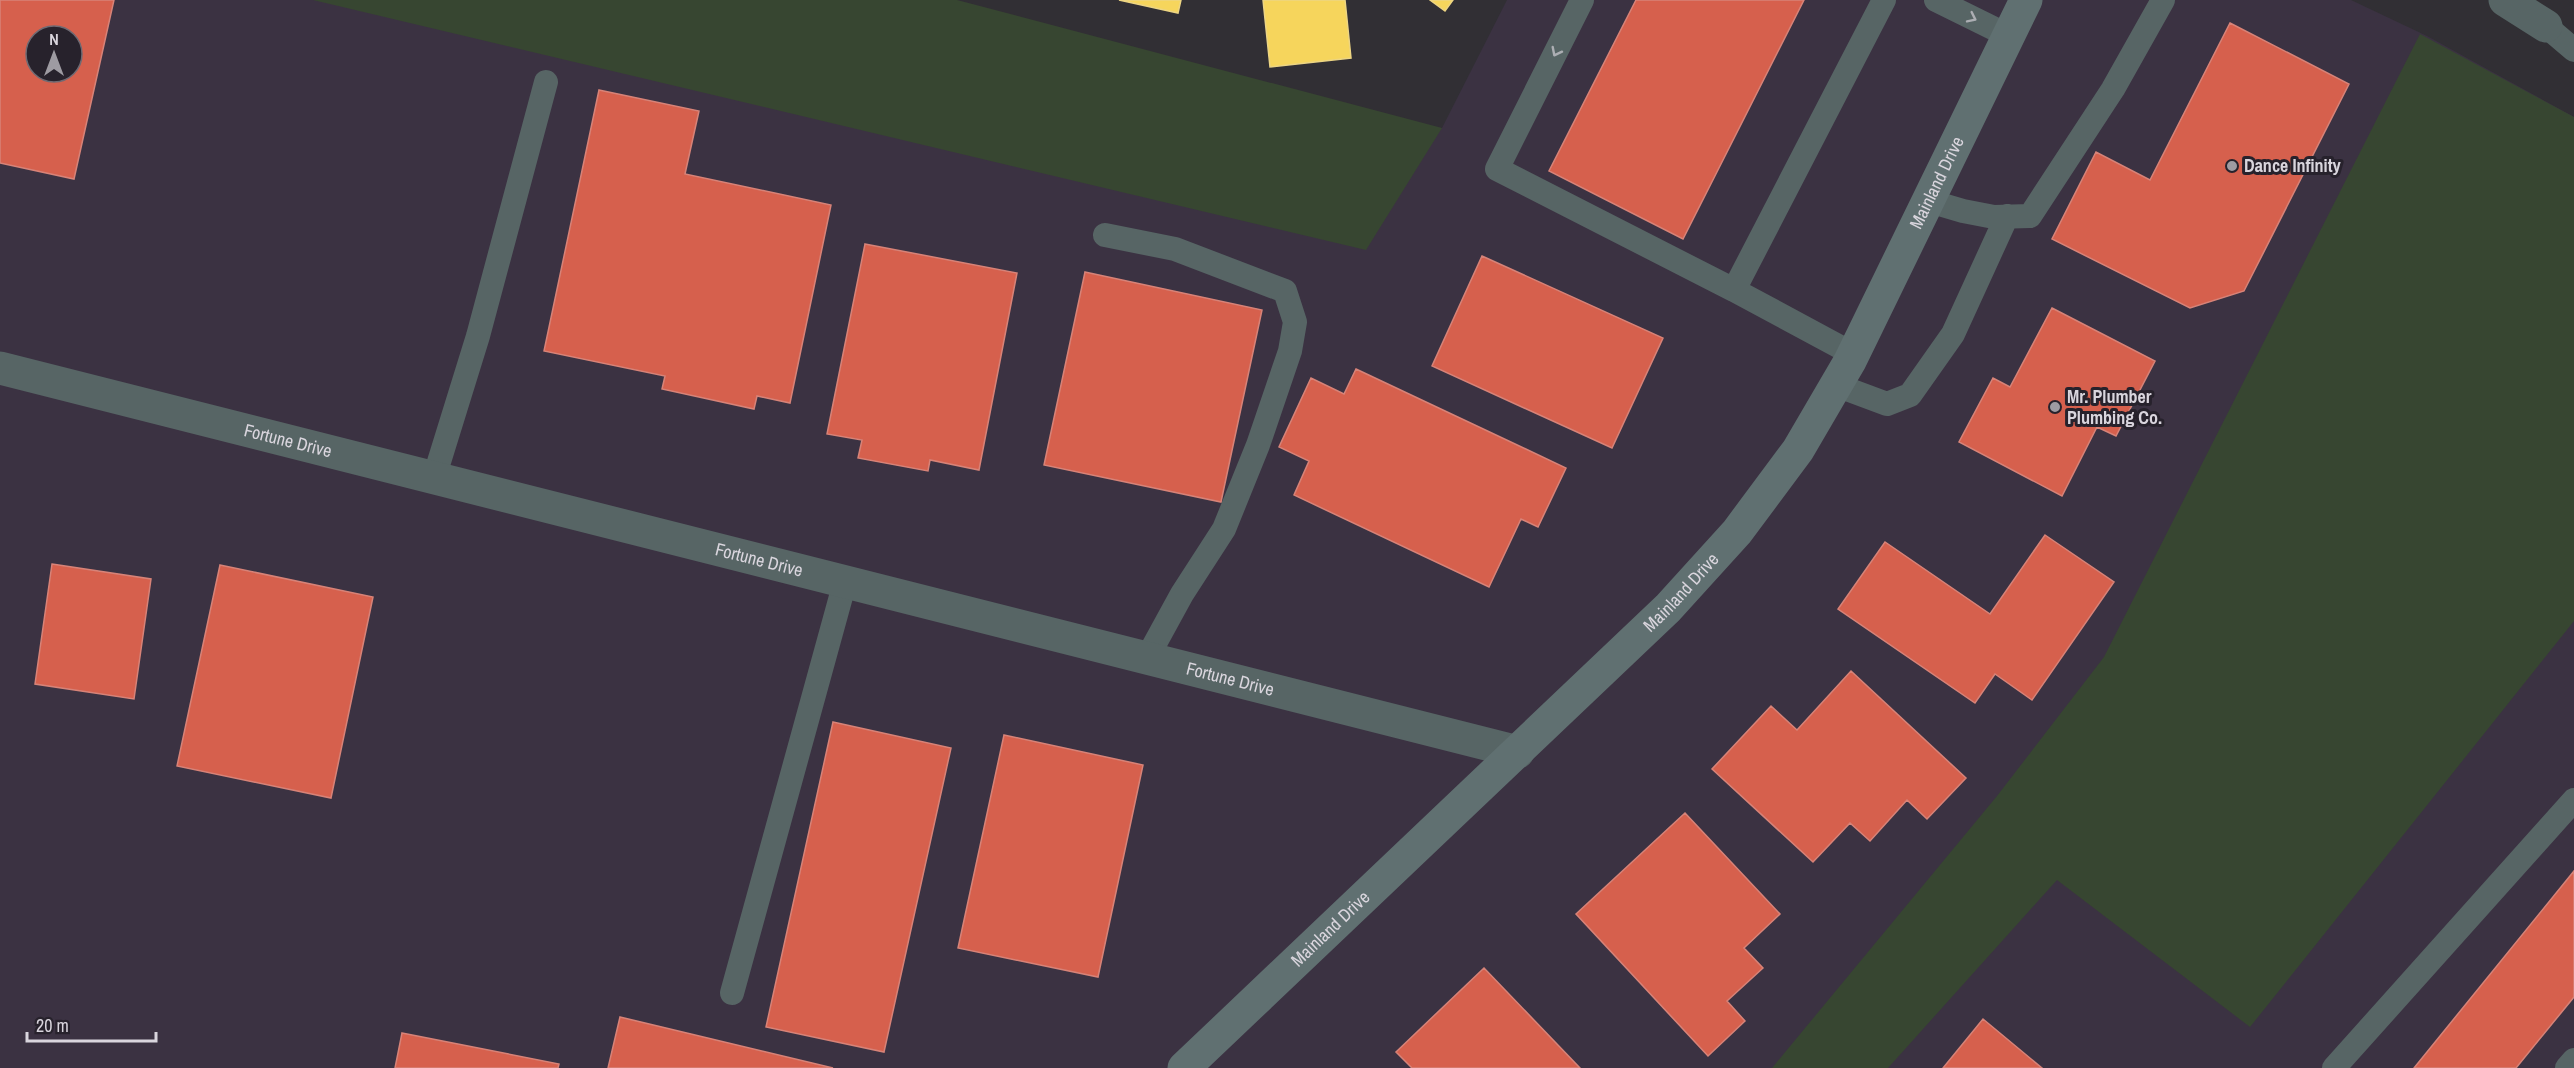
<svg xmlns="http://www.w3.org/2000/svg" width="2574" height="1068" viewBox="0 0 2574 1068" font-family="'Archivo Narrow',sans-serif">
<rect width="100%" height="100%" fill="#312f34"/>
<path fill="#3b3242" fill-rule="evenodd" d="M0,0H393L1442,128L1507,0H2351L2427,36L2574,117V1068H0ZM36,36H72V72H36Z"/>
<path fill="#374631" d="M313,0H957L1442,128L1366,250Z
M2420,34L2574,117V621L2250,1027L2057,880L1888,1068H1772L1997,796L2104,657Z"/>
<path fill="#f6d55c" stroke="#edd583" stroke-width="1.5" d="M1119,0H1181L1178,13Z
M1263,0H1345L1351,58L1270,67Z
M1430,0H1453L1445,11Z"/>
<path fill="#d6604d" stroke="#d78378" stroke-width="1.5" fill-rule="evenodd" d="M0,0H114L74,179L0,163ZM36,36H72V72H36Z
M1636,0H1804L1683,239L1549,171Z
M2230,23L2349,84L2244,291L2190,308L2052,239L2096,152L2150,180Z
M599,90L699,111L685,174L831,205L790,403L757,396L754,409L662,389L665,376L544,351Z
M865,244L1017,273L979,470L930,460L928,471L858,458L862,440L827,434Z
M1482,256L1663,338L1612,448L1432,366Z
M1085,272L1262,310L1221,502L1044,465Z
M2052,308L2155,361L2116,436L2097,427L2062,496L1959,442L1993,378L2010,387Z
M1356,369L1566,468L1538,527L1521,519L1489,587L1294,495L1309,461L1279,447L1311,378L1344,394Z
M2045,535L2114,582L2032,700L1995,674L1975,703L1838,609L1885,542L1990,614Z
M52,564L151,579L134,699L35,684Z
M220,565L373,597L331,798L177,766Z
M1851,671L1966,778L1927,819L1907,800L1870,841L1850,823L1813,862L1712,769L1771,706L1797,730Z
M833,722L951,748L884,1052L766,1027Z
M1004,735L1143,765L1098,977L958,948Z
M1685,813L1780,914L1744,948L1763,968L1727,1001L1745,1021L1708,1056L1576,914Z
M2574,871V997L2516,1068H2414Z
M1484,968L1580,1068H1412L1396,1052Z
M620,1017L833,1068H608Z
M1983,1019L2042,1068H1943Z
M402,1033L559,1064L558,1068H395Z"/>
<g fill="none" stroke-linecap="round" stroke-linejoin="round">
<path stroke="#576565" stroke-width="24" d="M1582,0L1497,169L1734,290
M1936,0L2009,36
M2546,26L2574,50
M1929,201L1963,211L1994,217L2030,216L2113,89L2163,0
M1105,235L1175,249L1285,291L1295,322L1290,351L1258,445L1224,529L1182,594L1147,658
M1853,354L1734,290L1884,0
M1836,385L1887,404L1910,395L1953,334L2007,216
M434,478L478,336L546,82
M732,993L845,582
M2334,1068L2574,800
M2567,1068L2574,1060"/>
<g stroke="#576565" stroke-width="33">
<path d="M2505,0L2546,26"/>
<path id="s1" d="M0,368L1518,752"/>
</g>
<path stroke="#607071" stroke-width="33" id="s2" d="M1184,1068L1668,608L1737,532L1798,450L1850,361L2026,0"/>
</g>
<defs><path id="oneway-chevron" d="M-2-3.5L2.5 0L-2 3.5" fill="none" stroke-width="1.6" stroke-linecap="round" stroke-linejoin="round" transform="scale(1.5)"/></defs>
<g stroke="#acaeb3">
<use href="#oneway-chevron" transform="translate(1972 18) rotate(26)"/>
<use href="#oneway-chevron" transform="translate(1556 52) rotate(117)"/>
</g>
<g fill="#9e9ba2" stroke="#27222c" stroke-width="2">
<circle cx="2232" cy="166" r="6"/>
<circle cx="2055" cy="407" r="6"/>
</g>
<g text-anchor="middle" stroke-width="6" stroke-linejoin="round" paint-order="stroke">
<g font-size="18" font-weight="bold" fill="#d9d5dd" stroke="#27222c" text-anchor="start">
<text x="2244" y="172">Dance Infinity</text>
<text x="2067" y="403">Mr. Plumber<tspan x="2067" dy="21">Plumbing Co.</tspan></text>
</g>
<g font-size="18" fill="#d9d5dd" stroke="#27222c">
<text dy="6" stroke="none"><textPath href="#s2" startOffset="1174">Mainland Drive</textPath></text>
<text dy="6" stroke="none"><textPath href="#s1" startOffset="297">Fortune Drive</textPath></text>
<text dy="6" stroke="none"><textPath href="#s1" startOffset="783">Fortune Drive</textPath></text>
<text dy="6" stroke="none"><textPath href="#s2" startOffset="688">Mainland Drive</textPath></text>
<text dy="6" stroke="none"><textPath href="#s1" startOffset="1269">Fortune Drive</textPath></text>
<text dy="6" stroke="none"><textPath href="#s2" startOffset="202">Mainland Drive</textPath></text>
</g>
</g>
<g transform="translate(54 54)"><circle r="28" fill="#27222c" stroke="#6e6a73" stroke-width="1.5"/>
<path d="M0-4.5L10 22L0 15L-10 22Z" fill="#9e9ba2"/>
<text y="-9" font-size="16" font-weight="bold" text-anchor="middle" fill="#d9d5dd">N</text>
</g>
<path d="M27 1032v9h129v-9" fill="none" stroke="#d9d5dd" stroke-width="3"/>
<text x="36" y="1032" font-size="18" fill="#d9d5dd" stroke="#27222c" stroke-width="4.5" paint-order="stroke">20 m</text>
</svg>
